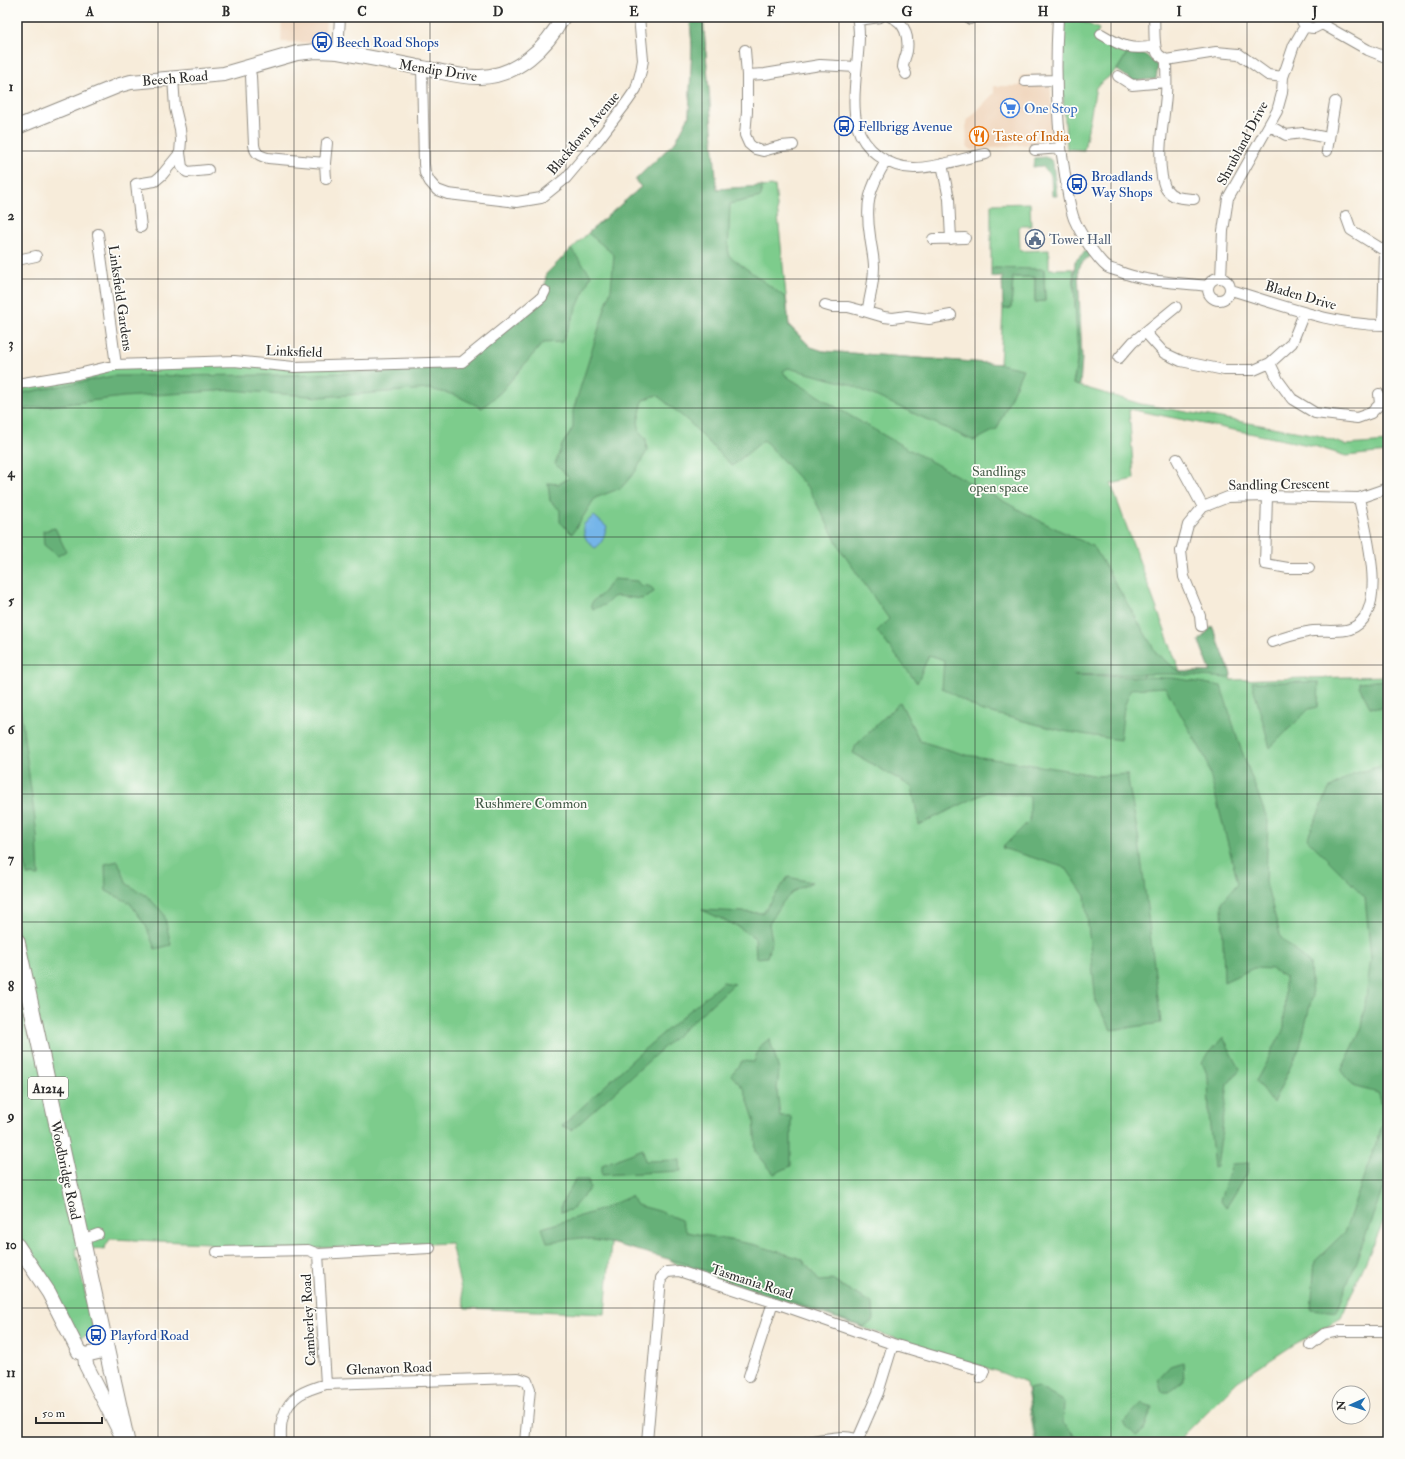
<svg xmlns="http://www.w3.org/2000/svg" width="1405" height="1459" viewBox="0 0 1405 1459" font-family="'IM FELL Double Pica',serif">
<rect width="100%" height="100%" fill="#fdfcf7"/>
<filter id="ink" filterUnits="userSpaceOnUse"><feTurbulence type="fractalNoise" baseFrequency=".025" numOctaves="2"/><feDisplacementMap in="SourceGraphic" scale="8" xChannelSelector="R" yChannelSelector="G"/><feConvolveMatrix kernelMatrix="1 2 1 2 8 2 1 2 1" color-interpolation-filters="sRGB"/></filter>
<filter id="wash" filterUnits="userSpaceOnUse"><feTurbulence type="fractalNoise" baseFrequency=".012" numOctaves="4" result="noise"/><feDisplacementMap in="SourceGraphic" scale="16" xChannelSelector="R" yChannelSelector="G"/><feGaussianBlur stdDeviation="0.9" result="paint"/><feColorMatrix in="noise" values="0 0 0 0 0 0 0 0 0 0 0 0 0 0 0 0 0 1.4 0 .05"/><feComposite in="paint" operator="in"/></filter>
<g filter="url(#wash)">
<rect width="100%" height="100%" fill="#f7ecda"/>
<path fill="#f0d5bc" d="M282,17H326L325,43L281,42Z
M1050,75L1053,135L1051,138L1045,142L1033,144L972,150L967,147L966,122L994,93V86H1020L1021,76Z"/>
<path fill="#7dcc8c" stroke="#547c5c" d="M690,17H703L716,189L775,186L789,325L811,347L823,351L1000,364L1003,309L1011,308L1013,277H1035V302L1045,301L1044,270L991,268V204L1030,203L1031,226H1019L1020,251L1049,250V269H1073L1078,357L1073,384L1141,404L1317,435L1346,445L1388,442V452L1346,456L1314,446L1129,409L1134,479L1111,484L1180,672H1211L1199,641L1212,626L1231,674L1230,680L1388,676V1211L1341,1318L1295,1344L1238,1381L1183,1436L1181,1442H1035L1026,1383L1002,1373L876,1332L678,1265L666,1257L611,1243L605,1314L465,1308L451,1243L320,1248L308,1250L217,1252L209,1243L110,1239L104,1249L75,1248L94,1332L80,1338L35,1262L17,1236V386L116,365L234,361L294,367L462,362L545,291L546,274L588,233L641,187L635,180L676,141L689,116L692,46Z
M1064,18L1086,23L1099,29L1095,37L1128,54L1115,72L1096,87L1084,150L1067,149L1062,83Z"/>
<path fill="#66b078" stroke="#486e52" d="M690,17H703L717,189L762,186L761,197L730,204L728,255L786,298L789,326L811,347L823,351L1000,364L1023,369L997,429L974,441L849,384L788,368L783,371L786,376L847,414L901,445L1036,519L1094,547L1157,654L1180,672H1211L1199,641L1212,626L1231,674L1228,678L1173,674L1073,675L1174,678L1221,686L1240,746L1268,821L1266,883L1281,938L1310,964L1312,997L1300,1047L1273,1103L1256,1081L1284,1029L1285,977L1271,969L1254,968L1224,982L1222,902L1238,883L1206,759L1165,687L1131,689L1124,707L1120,740L1063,731L980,710L942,688L944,660L929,655L917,683L877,631L889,619L842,552L809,489L764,440L732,466L688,421L657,395L643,400L638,422L640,432L646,439L647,451L635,472L621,488L595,498L572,534L560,522V510L550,501L548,483L559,484L569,478L555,464L562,445L573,428V411L611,289L614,255L588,233L641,187L635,180L676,141L689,116L692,46Z
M1127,53L1146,55L1158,66L1156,79L1133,81L1117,70Z
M1045,157L1050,159L1053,163L1057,196H1052L1051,176L1042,166L1033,167L1034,158Z
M1090,247L1094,252L1082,263L1078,270L1082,358L1080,386L1073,384L1078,357L1074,276L1075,261Z
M571,249L591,275L562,342L543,343L500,393L482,408L455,395L429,389L320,397L232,390L123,397L17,410V394L113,376L289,375L423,370L453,362H462L545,291L546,274Z
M991,268L1044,269L1045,301L1035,302V277H1013L1011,308L1003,309L1002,276L991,277Z
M55,528L66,551L58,556L44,545L43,531Z
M614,579L637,581L642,587L644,585C648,586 654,587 654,592L642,599L617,596L613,597L605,605L593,609L591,605C594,597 597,599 602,594C607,589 608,584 614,579Z
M1388,680V709L1370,707L1359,686V682Z
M1252,682H1319L1318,707L1309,709L1270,748Z
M900,702L920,741L966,755L1060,769L1098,776L1127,774L1139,841L1161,1023L1111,1030L1096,1003L1085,896L1066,868L1002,848L1030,820V796L987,792L919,825L912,787L853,753L856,745Z
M17,704L21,714L37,835L39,876L27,875L17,820Z
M1388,764V1167L1381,1194L1337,1312L1311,1309L1315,1261L1344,1233L1383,1123L1381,1101L1378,1093L1353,1086L1341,1071L1362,1028L1371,958L1365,897L1307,839L1329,789L1353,774Z
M118,861L127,884L147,896L164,914L171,945L155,949L146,926L130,903L106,891L105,864Z
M788,877L812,882L794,891L783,902L769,924L772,940L767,957L756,958L755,938L737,926L702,910L763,913Z
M723,982L734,984L572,1130L562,1126L640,1053Z
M1223,1037L1240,1069L1228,1084L1217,1167L1214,1168L1209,1116L1208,1077L1202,1062Z
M769,1039L774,1052L779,1071L777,1090L780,1116H791V1166L774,1174L756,1152L754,1119L744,1089L731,1075L742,1061L754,1062L759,1047Z
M643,1149L645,1161L680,1160L681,1171L602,1175V1165Z
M1249,1163L1247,1174L1226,1208L1220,1200L1232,1164Z
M575,1180H588L590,1188L571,1210L561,1212V1205Z
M631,1196L637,1205L659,1211L681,1220L687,1232L756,1245L802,1259L819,1281L832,1280L873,1304L874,1320L864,1327L690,1265L611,1243L581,1238L547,1242L542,1228L600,1210Z
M1183,1362L1184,1380L1169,1392H1162L1158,1379L1170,1366Z
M1038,1387L1064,1402L1063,1423L1082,1442H1037L1028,1389Z
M1142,1403L1152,1407L1144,1430L1136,1436L1127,1427L1124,1421Z"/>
<path fill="#75b5e9" stroke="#50708a" d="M594,516L607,527C604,535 603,544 595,548C585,540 583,536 584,524Z"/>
</g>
<g filter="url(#ink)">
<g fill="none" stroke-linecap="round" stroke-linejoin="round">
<g stroke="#918c82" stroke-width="12">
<path id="street" d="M857,17C862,37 856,65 855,87C854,100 854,113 857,126C864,150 889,168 914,168C938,168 962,158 986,154
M891,17C905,22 909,37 907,51C906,57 903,61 903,67L906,74
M1058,17C1055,70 1056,123 1065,175C1067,190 1069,205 1074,219C1080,233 1096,258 1107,267C1110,269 1115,270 1118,271C1147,283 1178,282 1208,286
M1154,17C1155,26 1153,47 1158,54C1160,56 1163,58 1166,60
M1301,17C1302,25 1307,28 1314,28L1322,24L1324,17
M970,19V17
M858,20L880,17
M1322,24L1368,50L1388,58
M1101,34C1121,46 1131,51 1155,46
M745,50L747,75
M338,52L340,17
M249,67L251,76L254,145C255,154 260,156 268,158L325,163L326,179
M422,67L424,164L425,173L430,182L437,190L448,194L517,202L541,198L566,178L598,140L627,102L636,89L641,71L643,60L639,17
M1118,76L1132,85L1166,82
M1025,81L1057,80
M1270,126L1286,135L1303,133L1328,138
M793,145L781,146L763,151L755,149L749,144L745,135L747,112V75L765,74L820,65L856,67
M1035,150L1061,148
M1327,151L1335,102
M180,153L182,167L187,172L208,170
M886,161C869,189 865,203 870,236C871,246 874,257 874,267C874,282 870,297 867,312L884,317L893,318L907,316L929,319L951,315
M325,163L327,143
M942,164L949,199L951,239
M1194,199C1183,198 1173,199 1166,189C1164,186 1163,181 1162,177C1157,148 1164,123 1166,94C1167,83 1166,71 1166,60L1216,52L1239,54L1268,75L1283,77
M1346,216L1351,230L1385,251
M141,227L136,184L155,181L162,175L180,153L181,140L180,129L175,108L173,78
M98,234L116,365
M933,239L965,238
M17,260L36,256
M1208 289a11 11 0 1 1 22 0a11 11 0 1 1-22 0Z
M1221,278L1223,231L1228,198L1277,111L1282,93L1283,77L1294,45L1305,26
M1231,290C1282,305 1333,326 1388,325
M825,305L832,307H848L867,312
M1383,325L1385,251
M1145,332L1164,353L1181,361L1224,370H1254L1270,363L1292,343L1304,313
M1119,358L1133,342L1176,307
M1270,363L1278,380L1292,399L1315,413L1357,418L1371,413L1380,404L1379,394
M17,384L78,374L116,365L234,361L294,367L462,362L542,297L545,291
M1177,459L1203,507
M1267,496L1265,564L1288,568H1309
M1201,626L1200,616L1184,577L1181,551L1188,525L1203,507L1228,497L1267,496L1359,498L1388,488
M1272,642C1283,638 1295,634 1307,632C1319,629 1339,633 1350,629C1391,614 1365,529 1359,498
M82,1240L98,1234
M217,1252L308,1250L318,1254L430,1248
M318,1254L326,1384
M1310,1345L1324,1334L1339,1331H1388
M749,1376L773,1302
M858,1439L878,1393L893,1344
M281,1442C281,1434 280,1424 283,1417C290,1395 306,1390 326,1384L518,1378L527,1381L530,1389L525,1442
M647,1442L661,1278L667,1272L679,1271L773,1302L893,1344L984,1371L981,1378
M807,1442C819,1440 851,1432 860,1442"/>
</g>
<g stroke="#918c82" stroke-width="16">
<path id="secondary" d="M17,127L120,85L131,82L224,74L297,53L316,51L338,52C366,57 394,62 422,68C441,71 461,78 480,77C516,77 547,47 563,17
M17,1245L49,1293L79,1352L85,1355L107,1350
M85,1355L86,1365L124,1440"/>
</g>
<g stroke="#918c82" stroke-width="17">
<path id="primary" d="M17,941L53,1107L127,1442"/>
</g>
<use href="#street" stroke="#fff" stroke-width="10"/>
<use href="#secondary" stroke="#fff" stroke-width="14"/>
<use href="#primary" stroke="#fff" stroke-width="15"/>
</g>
</g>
<path fill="none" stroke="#2b2b2b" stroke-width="1" stroke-opacity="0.55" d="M158,17V1442M294,17V1442M430,17V1442M566,17V1442M702,17V1442M839,17V1442M975,17V1442M1111,17V1442M1247,17V1442M17,151H1388M17,279H1388M17,408H1388M17,537H1388M17,665H1388M17,794H1388M17,922H1388M17,1051H1388M17,1180H1388M17,1308H1388"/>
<defs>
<g id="bus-ring" transform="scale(1)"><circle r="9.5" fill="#fdfcf7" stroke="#1a4fb4" stroke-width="1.5"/><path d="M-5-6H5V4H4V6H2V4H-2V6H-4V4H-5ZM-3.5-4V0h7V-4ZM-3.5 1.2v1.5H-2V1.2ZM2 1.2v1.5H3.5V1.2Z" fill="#1a4fb4"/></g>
<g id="supermarket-ring" transform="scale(1)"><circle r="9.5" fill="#fdfcf7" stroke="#3f7fe0" stroke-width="1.5"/><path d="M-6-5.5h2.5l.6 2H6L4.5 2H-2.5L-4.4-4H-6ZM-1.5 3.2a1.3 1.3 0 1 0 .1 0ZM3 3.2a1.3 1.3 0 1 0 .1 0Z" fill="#3f7fe0"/></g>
<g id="restaurant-ring" transform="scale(1)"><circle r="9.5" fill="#fdfcf7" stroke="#e8710a" stroke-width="1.5"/><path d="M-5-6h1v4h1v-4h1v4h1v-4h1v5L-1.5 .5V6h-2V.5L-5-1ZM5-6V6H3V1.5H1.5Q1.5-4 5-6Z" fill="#e8710a"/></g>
<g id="civic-ring" transform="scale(1)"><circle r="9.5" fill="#fdfcf7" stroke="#5c6f8a" stroke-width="1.5"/><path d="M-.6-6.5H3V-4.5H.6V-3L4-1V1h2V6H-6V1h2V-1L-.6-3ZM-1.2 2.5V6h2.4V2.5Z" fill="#5c6f8a"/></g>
</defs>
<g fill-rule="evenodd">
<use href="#bus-ring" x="322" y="42"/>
<use href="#supermarket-ring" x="1010" y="108"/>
<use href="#bus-ring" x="844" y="126"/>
<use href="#restaurant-ring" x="979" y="136"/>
<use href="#bus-ring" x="1077" y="184"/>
<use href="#civic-ring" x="1035" y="239"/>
<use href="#bus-ring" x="96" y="1335"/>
</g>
<g text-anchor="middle" stroke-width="3.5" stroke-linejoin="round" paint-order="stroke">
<rect fill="#fdfcf7" stroke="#6a6a68" stroke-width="1" x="28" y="1077" width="40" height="22" rx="3"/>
<g font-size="13" font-weight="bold" fill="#2b2b2b">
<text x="48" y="1093">A1214</text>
</g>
<g font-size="14" fill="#164399" stroke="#fdfcf7" text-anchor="start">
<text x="336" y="47">Beech Road Shops</text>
<text x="858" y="131">Fellbrigg Avenue</text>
<text x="1091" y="181">Broadlands<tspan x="1091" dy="16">Way Shops</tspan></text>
<text x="110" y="1340">Playford Road</text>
</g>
<g font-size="14" fill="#2b2b2b" stroke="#fdfcf7">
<text transform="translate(438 70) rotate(9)" y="5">Mendip Drive</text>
<text transform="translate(175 78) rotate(-5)" y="5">Beech Road</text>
<text transform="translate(583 133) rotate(-50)" y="5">Blackdown Avenue</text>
<text transform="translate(1242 143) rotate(-62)" y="5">Shrubland Drive</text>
<text transform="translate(1301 295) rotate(16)" y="5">Bladen Drive</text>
<text transform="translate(121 298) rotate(82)" y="5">Linksfield Gardens</text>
<text transform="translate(294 351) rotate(2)" y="5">Linksfield</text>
<text transform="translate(1279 484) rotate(-1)" y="5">Sandling Crescent</text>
<text transform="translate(66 1170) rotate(78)" y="5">Woodbridge Road</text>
<text transform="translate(752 1281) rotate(18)" y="5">Tasmania Road</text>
<text transform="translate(308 1320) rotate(-93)" y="5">Camberley Road</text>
<text transform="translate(389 1368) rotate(-2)" y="5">Glenavon Road</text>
</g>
<g font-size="14" fill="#366cbe" stroke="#fdfcf7" text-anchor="start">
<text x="1024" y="113">One Stop</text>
</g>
<g font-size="14" fill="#c56008" stroke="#fdfcf7" text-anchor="start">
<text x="993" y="141">Taste of India</text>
</g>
<g font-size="14" fill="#4e5e75" stroke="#fdfcf7" text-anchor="start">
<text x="1049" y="244">Tower Hall</text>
</g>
<g font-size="14" fill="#445b48" stroke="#fdfcf7">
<text x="999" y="476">Sandlings<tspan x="999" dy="16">open space</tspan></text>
<text x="531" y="808">Rushmere Common</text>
</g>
</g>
<rect width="1405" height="1459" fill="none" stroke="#fdfcf7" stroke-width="44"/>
<g transform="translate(1351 1405) rotate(267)"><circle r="19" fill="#fdfcf7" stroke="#a9a8a5"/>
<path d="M0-3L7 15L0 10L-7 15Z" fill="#1f6fb2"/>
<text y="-6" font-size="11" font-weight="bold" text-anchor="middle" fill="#2b2b2b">N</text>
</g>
<path d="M36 1417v6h66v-6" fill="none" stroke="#2b2b2b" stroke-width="2"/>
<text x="42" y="1417" font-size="12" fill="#2b2b2b" stroke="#fdfcf7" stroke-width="3" paint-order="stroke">50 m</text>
<rect x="22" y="22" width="1361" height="1415" fill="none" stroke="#2b2b2b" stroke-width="1.5"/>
<g font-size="13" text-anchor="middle" font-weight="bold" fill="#2b2b2b">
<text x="90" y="16">A</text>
<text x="226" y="16">B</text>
<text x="362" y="16">C</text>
<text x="498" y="16">D</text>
<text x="634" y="16">E</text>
<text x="771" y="16">F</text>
<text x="907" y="16">G</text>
<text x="1043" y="16">H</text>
<text x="1179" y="16">I</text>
<text x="1315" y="16">J</text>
<text x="11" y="91">1</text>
<text x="11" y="220">2</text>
<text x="11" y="348">3</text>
<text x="11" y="477">4</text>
<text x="11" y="605">5</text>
<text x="11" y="734">6</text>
<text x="11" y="863">7</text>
<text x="11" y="991">8</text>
<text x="11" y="1120">9</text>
<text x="11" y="1249">10</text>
<text x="11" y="1377">11</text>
</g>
</svg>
